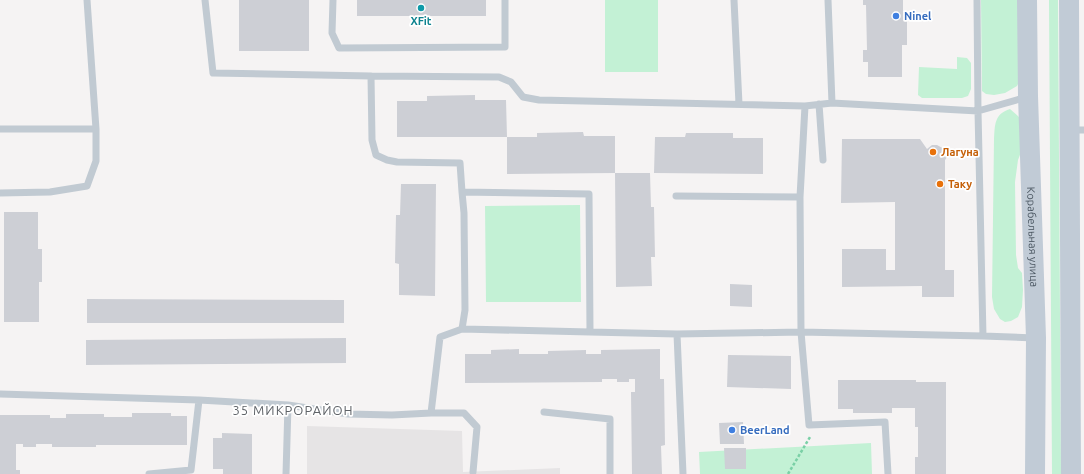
<svg xmlns="http://www.w3.org/2000/svg" width="1084" height="474" viewBox="0 0 1084 474" font-family="Ubuntu,sans-serif">
<rect width="100%" height="100%" fill="#f5f3f3"/>
<path fill="#e6e4e5" d="M307,426L462,431L463,472L560,468V474H307Z"/>
<path fill="#c3f1d5" d="M605,0H658V72H605Z
M981,0H1023V74L1017,86L1005,93L994,95L986,94L982,91Z
M1049,0H1058L1061,474H1052Z
M957,57L967,58L971,63V89L968,96L962,98H922L918,95L919,67L957,69Z
M1010,109L1019,117L1023,147L1018,160L1015,182L1016,255L1018,268L1022,273L1023,290L1022,307L1018,317L1011,321L1005,322L1000,319L994,309L992,297L994,139C995,125 994,114 1010,109Z
M580,205L581,302H486L485,206Z
M871,443L872,474H700L699,452Z"/>
<path fill="#cdcfd5" d="M239,0H309V51H239Z
M357,0H486V16H357Z
M863,0H903V12H907V45H902V77H868V62H863V50H867L866,5H863Z
M475,95V100H506L507,137H397V101H427V96Z
M583,132L584,136H615V173L507,174V137H537V133Z
M686,133H733V138H763V174L654,173L655,137H685Z
M842,139H920L927,149L932,145H937L946,150L947,157L945,160V270H954V297H922V286L842,287V249H886V270H895V202L841,203Z
M615,173H650L651,207H654L655,257H651L652,286L616,287Z
M401,184H436L435,296L399,295V264L395,263L396,215H400Z
M4,212H38V249H42V282H39V322H4Z
M730,284L752,285V307L730,306Z
M87,299L344,300V323H87Z
M346,338V363L86,365V340Z
M519,349V354H548V351L586,350V354H601V350L660,349V379H664L665,445L661,446L662,474H632L631,392H635V379H629V382H617V379H602V382L465,383V354H491V350Z
M728,355L791,356V389L727,387Z
M838,380H916V382H946V474H915V457H918V427H915V408H892V413H853V409H838Z
M132,413H171V416H187V445H96V447H52V444H36V447H23V444H16V470H20V474H0V415H50V418H66V414H104V417H132Z
M743,422L744,444H720L719,423Z
M222,433L252,434V474H223V469H213V438H222Z
M724,448H746V469H725Z"/>
<g fill="none" stroke-linecap="round" stroke-linejoin="round">
<path stroke="#7ad0a6" stroke-width="2.5" stroke-dasharray="3 2" stroke-linecap="butt" d="M788,474L810,437"/>
<path stroke="#c1cad2" stroke-width="7" d="M205,0L213,73L371,76
M333,0L332,33L339,48L505,47V0
M734,0L739,104
M828,0L832,103
M977,0L978,111L983,336L1035,338
M819,104L823,160
M0,129H96L87,0
M1072,130H1084
M462,192L460,163L397,162L387,160L376,155L372,140L371,76L499,77L511,82L523,97L539,100L805,106
M0,193L50,192L87,186L96,161V129
M676,196L800,197
M590,332L462,329L465,310L464,213L462,192L589,194L590,332L677,334L801,332L983,336
M677,334L683,474
M0,394L199,400
M544,412L610,419V474
M431,413H464L477,427L473,472
M149,474L191,470L199,400L288,405L348,414L392,415L431,413L440,337L462,329
M286,474L288,405
M888,474L885,422L809,425L801,332L800,197L805,106L832,103L978,111L1027,97"/>
<g stroke="#c1cbd6" stroke-width="20">
<path id="s1" d="M1027,0L1028,96L1036,338L1035,474"/>
<path d="M1069,0L1071,474"/>
</g>
</g>
<circle fill="#0f9aa8" stroke="#fff" stroke-width="1.5" cx="421" cy="8" r="4"/>
<g fill="#3f7fe0" stroke="#fff" stroke-width="1.5">
<circle cx="896" cy="16" r="4"/>
<circle cx="732" cy="430" r="4"/>
</g>
<g fill="#e8710a" stroke="#fff" stroke-width="1.5">
<circle cx="933" cy="152" r="4"/>
<circle cx="940" cy="184" r="4"/>
</g>
<g text-anchor="middle" stroke-width="3.5" stroke-linejoin="round" paint-order="stroke">
<g font-size="11" font-weight="bold" fill="#366cbe" stroke="#fff" text-anchor="start">
<text x="904" y="20">Ninel</text>
<text x="740" y="434">BeerLand</text>
</g>
<g font-size="11" font-weight="bold" fill="#0d838f" stroke="#fff">
<text x="421" y="25">XFit</text>
</g>
<g font-size="11" font-weight="bold" fill="#c56008" stroke="#fff" text-anchor="start">
<text x="941" y="156">Лагуна</text>
<text x="948" y="188">Таку</text>
</g>
<g font-size="11" fill="#4a5661" stroke="#fff">
<text dy="4" stroke="none"><textPath href="#s1" startOffset="237">Корабельная улица</textPath></text>
</g>
<g font-size="13" letter-spacing="1" fill="#5f6368" stroke="#fff">
<text x="293" y="415">35 МИКРОРАЙОН</text>
</g>
</g>
</svg>
